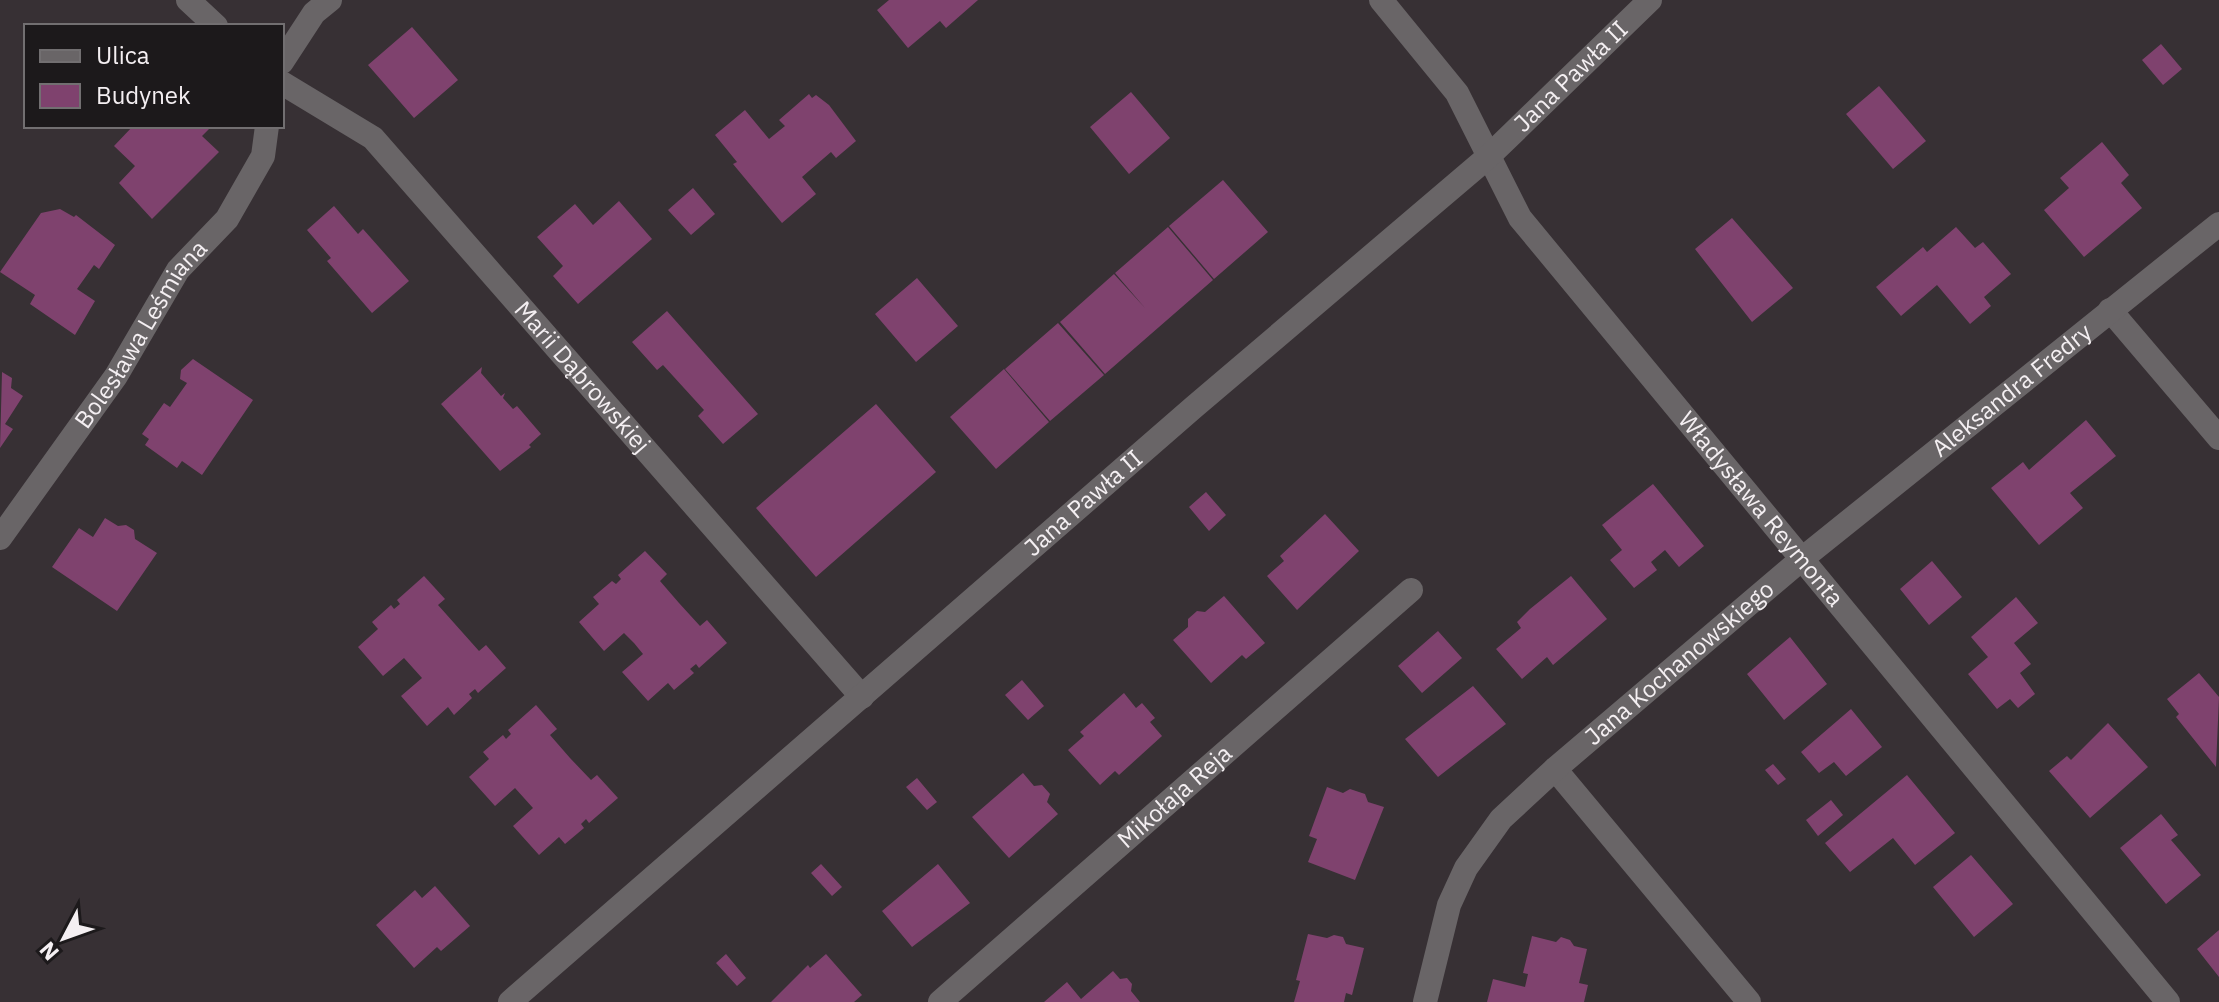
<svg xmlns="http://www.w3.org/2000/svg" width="2219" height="1002" viewBox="0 0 2219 1002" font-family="'IBM Plex Sans',sans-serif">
<rect width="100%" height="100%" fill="#373034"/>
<path fill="#7f426e" d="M889,0H978L946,28L940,21L908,48L877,10Z
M412,27L458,80L414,118L368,65Z
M2161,44L2182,69L2163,85L2142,60Z
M1879,86L1926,141L1893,169L1846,114Z
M1131,92L1170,138L1129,174L1090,127Z
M809,94L812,98L816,95L829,105L856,141L836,158L831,152L802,177L816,194L782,223L733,164L737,162L715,135L745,110L769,139L785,126L779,120Z
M133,126H206L209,129L202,136L219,152L152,219L119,183L135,166L114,146Z
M2102,142L2129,175L2121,183L2142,208L2084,257L2044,210L2069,188L2060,178Z
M1223,180L1268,232L1214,279L1169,226Z
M693,188L715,214L691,235L668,210Z
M619,201L652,239L578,304L553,276L563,266L537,237L575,204L593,225Z
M334,206L358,234L363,229L409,281L372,313L327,261L331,258L307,230Z
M60,209L74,217L76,215L115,245L99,269L94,265L77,289L95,301L75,335L30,304L35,295L0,272L41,213Z
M1732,218L1793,288L1752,322L1695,249Z
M1168,227L1213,280L1105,374L1060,322L1114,274L1145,308L1115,273Z
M1956,227L1975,248L1983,242L2011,274L1984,297L1991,306L1970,324L1937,285L1901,316L1876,287L1923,247L1927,252Z
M917,278L958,326L916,362L875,314Z
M667,311L758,414L723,444L698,416L704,410L663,365L657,370L632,342Z
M1058,323L1104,375L1050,421L1005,369Z
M193,359L253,400L202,475L182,461L177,468L145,445L149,439L142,434L164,403L170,407L187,383L180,379L181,370Z
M482,367L481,373L501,396L505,393L503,398L513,409L517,406L541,434L529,445L531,447L500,471L441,404Z
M1004,369L1049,422L996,469L950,417Z
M2,372L12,378L11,388L23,396L5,424L13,429L0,448Z
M876,404L936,472L816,577L756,508Z
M2086,420L2116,456L2070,493L2083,508L2039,545L1991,488L2023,462L2029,470Z
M1653,484L1704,546L1679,567L1665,550L1651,562L1657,570L1634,588L1610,560L1622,550L1602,525Z
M1206,492L1226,515L1209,531L1189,507Z
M1325,514L1359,551L1297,610L1267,576L1284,561L1280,556Z
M105,518L118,526L126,525L134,530L135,539L157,553L117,611L52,567L79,528L93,537Z
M645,551L667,574L660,581L679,603L700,626L707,620L727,643L699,668L696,664L690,669L694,673L674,690L668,683L648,701L622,672L643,654L634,643L624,633L604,651L579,622L599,604L593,597L612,581L616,584L621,579L618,575Z
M1932,561L1962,597L1929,625L1900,589Z
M424,576L445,599L438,605L479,651L486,645L506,668L478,693L475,689L469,694L472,698L454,715L448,707L427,726L401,696L422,678L404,658L383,676L358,647L378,629L372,622L391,605L394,609L400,604L397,600Z
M1571,576L1607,619L1553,665L1547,657L1522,679L1496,649L1521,628L1517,622L1530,609Z
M1224,596L1265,643L1246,659L1242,655L1211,683L1173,640L1188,627V619L1197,611L1205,612Z
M2016,597L2038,623L2014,643L2031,664L2020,673L2035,694L2018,708L2010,699L1997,709L1968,674L1988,657L1971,637Z
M1438,631L1462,658L1422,693L1398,666Z
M1790,637L1827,684L1784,720L1747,674Z
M2199,673L2219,697L2216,767L2176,717L2179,714L2167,699Z
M1022,680L1044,706L1028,720L1005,695Z
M1473,686L1506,724L1438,777L1405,739Z
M1124,693L1136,708L1142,703L1155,718L1150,722L1162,736L1119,775L1115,771L1100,785L1068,750L1084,736L1080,732Z
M536,705L557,729L550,735L570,758L591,780L597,775L618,798L589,823L586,819L581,824L584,828L565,844L559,837L539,855L513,826L533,808L515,788L495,806L469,777L489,759L483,752L503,735L506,739L511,734L508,730Z
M1851,709L1882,747L1846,776L1834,762L1819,773L1801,752Z
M2108,723L2148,767L2090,818L2049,771L2067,756L2071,760Z
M1773,764L1786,779L1778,785L1765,770Z
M1023,773L1034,786L1042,785L1050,794L1047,802L1058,814L1009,858L972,817Z
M1907,775L1955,833L1915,865L1893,838L1850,872L1825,843Z
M917,778L937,802L927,810L906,787Z
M1327,787L1343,793L1350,789L1365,794L1368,802L1384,807L1355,880L1308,862L1317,839L1309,836Z
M1831,800L1843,815L1818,836L1806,820Z
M2161,814L2178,835L2171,840L2201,875L2166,904L2120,848Z
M1971,855L2013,904L1974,937L1933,887Z
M821,864L842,887L832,896L811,873Z
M938,864L970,903L912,947L882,911Z
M435,886L470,926L441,951L437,947L414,968L376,925L415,890L422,898Z
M2219,930V977L2197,949Z
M1308,934L1327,938L1334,935L1343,937L1346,944L1364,948L1352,995L1346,993L1344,1002H1294L1300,981L1296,980Z
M1532,936L1556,942L1561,937L1570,940L1574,946L1587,949L1579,983L1588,985L1584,1002H1487L1493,979L1525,987L1528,974L1523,973Z
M726,954L746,978L737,986L716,963Z
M826,954L862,995L854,1002H771L808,965L810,968Z
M1113,971L1120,979L1127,978L1132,984L1131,991L1140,1002H1044L1067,982L1081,999Z"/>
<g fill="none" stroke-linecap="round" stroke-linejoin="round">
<g stroke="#696567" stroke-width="24">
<path d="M188,0L216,26"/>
<path id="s1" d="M1381,0L1457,93L1520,218L2168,1002"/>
<path d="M282,62L314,13L330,0"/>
<path id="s2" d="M282,83L373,138L862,697"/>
<path d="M2110,310L2219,438"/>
<path id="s3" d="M0,538L116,376L178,270L227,219L263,156L267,126"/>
<path d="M1555,769L1749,1002"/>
<path id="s4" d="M510,1002L1194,407L1488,157L1650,0"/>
<path id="s5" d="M940,1002L1411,590"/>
<path id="s6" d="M1425,1002L1449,905L1466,868L1501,819L1555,769L1803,558L2219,224"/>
</g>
</g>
<g text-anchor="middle" stroke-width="8" stroke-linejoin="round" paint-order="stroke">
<g font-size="24" fill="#f4eff2" stroke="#1c191b">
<text dy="8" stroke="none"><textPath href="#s4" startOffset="1408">Jana Pawła II</textPath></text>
<text dy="8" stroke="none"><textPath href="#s3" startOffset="248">Bolesława Leśmiana</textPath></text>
<text dy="8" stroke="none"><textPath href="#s2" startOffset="424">Marii Dąbrowskiej</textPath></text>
<text dy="8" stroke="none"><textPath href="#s6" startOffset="868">Aleksandra Fredry</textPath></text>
<text dy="8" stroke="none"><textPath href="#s4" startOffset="760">Jana Pawła II</textPath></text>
<text dy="8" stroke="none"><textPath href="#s1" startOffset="638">Władysława Reymonta</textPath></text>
<text dy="8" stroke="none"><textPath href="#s6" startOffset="438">Jana Kochanowskiego</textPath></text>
<text dy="8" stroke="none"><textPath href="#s5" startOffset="312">Mikołaja Reja</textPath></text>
</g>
</g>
<rect x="24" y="24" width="260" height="104" fill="#1c191b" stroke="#726f71" stroke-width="2"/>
<rect x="40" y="50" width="40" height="12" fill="#696567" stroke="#726f71" stroke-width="2"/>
<text x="96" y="64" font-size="24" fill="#f4eff2">Ulica</text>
<rect x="40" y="84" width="40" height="24" fill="#7f426e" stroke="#726f71" stroke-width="2"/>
<text x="96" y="104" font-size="24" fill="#f4eff2">Budynek</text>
<g transform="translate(64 938) rotate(229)" stroke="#1c191b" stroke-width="6" paint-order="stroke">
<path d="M0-6L14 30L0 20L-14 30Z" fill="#f4eff2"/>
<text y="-12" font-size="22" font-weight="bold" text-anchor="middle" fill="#f4eff2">N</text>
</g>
</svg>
